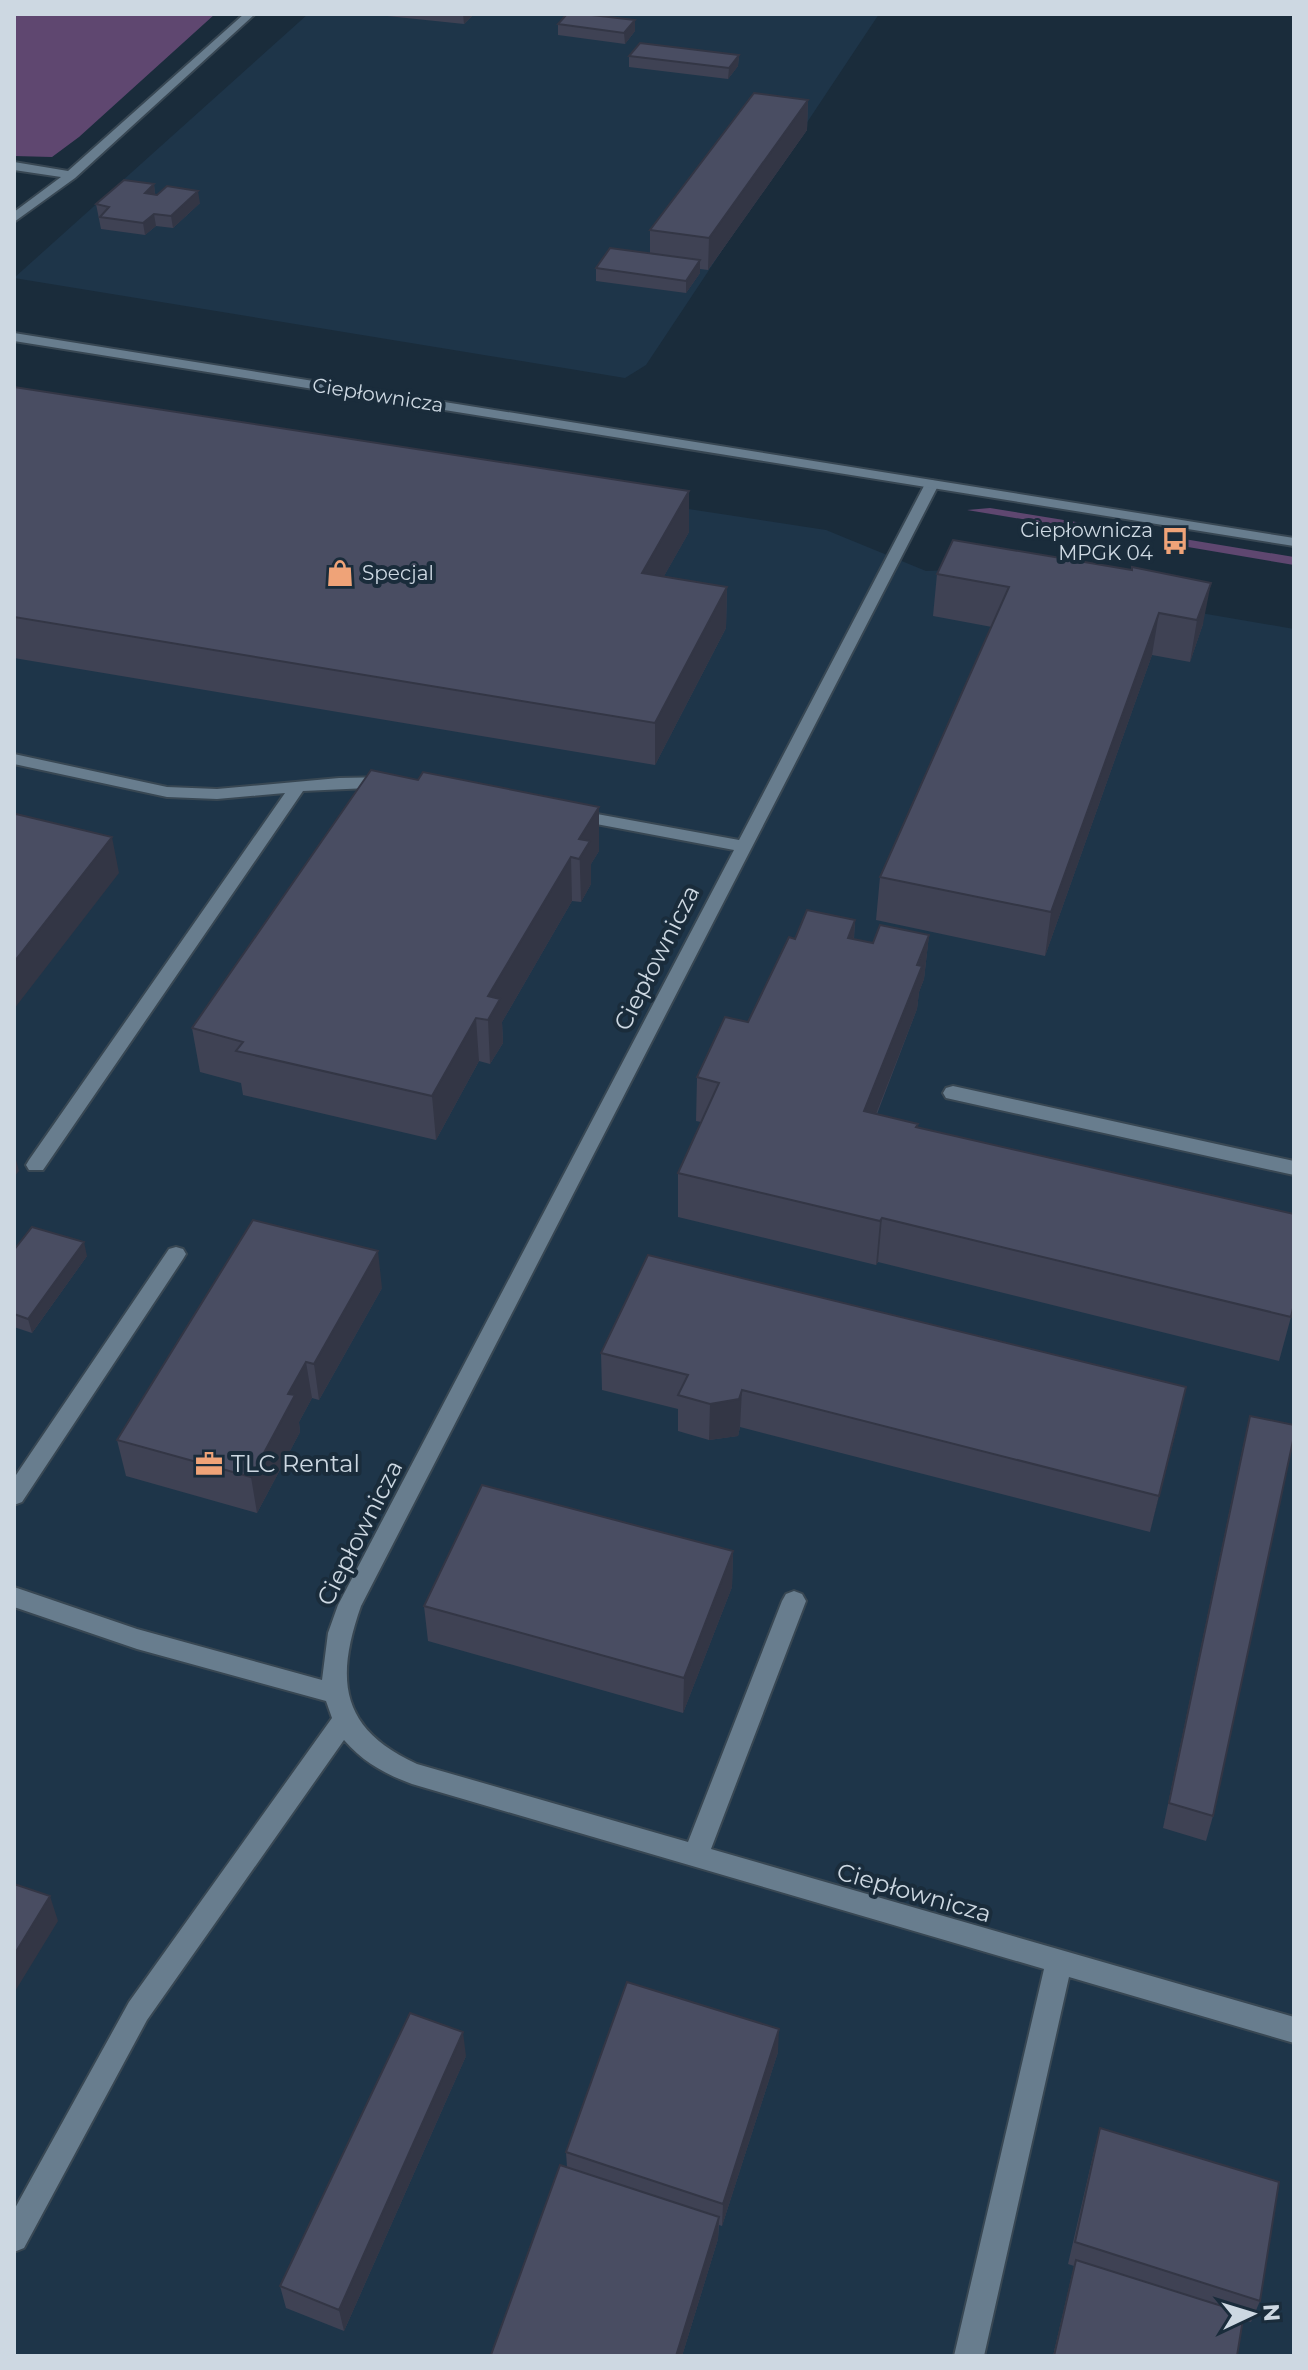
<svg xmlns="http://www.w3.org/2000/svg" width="1308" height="2370" viewBox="0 0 1308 2370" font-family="Montserrat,sans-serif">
<rect width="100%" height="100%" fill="#1a2c3b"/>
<path fill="#1e3549" d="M308,14H879L646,365L625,378L14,278Z
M14,406L826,530L926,571L951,570L1294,629V2356H14Z"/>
<path fill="#5f4770" d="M14,14H215L79,137L52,157L14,156Z
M990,508L1150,534L1148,540L967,510Z
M1184,539L1294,557V565L1182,546Z"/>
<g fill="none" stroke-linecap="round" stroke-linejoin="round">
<g stroke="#384753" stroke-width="4">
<path id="service" d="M244,14H255L75,178L14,222V212L61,177L14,170V162L68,171Z
M932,480L939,484L361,1606C335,1680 340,1729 417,1764L688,1842L782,1601L786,1594L794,1591L802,1594L806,1601L711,1849L1294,2017V2043L1069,1977L984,2356H954L1044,1969L412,1784C385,1774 363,1762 344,1740L147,2020L24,2248L14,2252V2210L129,2002L332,1718L326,1701L137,1649L14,1607V1587L137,1629L322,1680L328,1633L338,1605L734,850L575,820L566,815L575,810L739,840L925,484Z
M14,754L167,787L217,789L339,778L390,777L398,782L390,787L303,791L43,1170H29L26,1165L29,1160L285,793L217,799L167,797L14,764Z
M953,1086L1294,1161V1175L946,1098L943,1093L946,1088Z
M176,1247L183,1249L186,1254L183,1259L22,1502L14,1505V1478L169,1249Z"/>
</g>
<g stroke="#384753" stroke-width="4">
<path id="minor" d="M14,333L1294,538V546L14,341Z"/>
</g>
<use href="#service" fill="#687d8e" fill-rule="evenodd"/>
<use href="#minor" fill="#687d8e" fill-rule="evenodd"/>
</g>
<path fill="#3f4254" d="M368,14H474L464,24Z
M558,24L635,31L625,44L558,35Z
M739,55L738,66L728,79L629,67V56Z
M808,100L807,130L708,270L700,269V273L686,293L596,281V268L650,254V230Z
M154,184L155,195L200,203L173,228L156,226L145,235L101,229L96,204Z
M14,387L689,491V532L664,576L727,587L726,628L655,765L14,658Z
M1132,570L1203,624L1190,662L1152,655L1045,956L876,920L880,877L992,627L933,616L937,574Z
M418,780L599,807V851L591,864V884L581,902L572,901L502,1022L503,1043L490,1064L479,1061L436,1140L243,1095L241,1083L200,1072L192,1028Z
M855,920L854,939L873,943L929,935L924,979L919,992L917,1009L877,1114L918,1124L917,1128L1291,1317L1279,1361L878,1262L876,1265L678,1217V1173L701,1122L696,1121L697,1077L748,1022L795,939Z
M14,1250L87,1256L32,1333L14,1327Z
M382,1288L319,1400L312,1398L299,1422L300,1432L257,1513L126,1476L117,1440Z
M601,1353L1186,1387L1150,1532L740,1427L738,1436L709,1440L678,1431V1409L602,1390Z
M1250,1416L1213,1816L1206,1841L1163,1828L1244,1442Z
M733,1551L732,1587L683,1713L428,1641L424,1606Z
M778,2052L722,2226L719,2225L718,2239L682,2356H491L560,2165L567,2167L566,2152Z
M466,2056L344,2331L286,2308L280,2286Z
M1100,2128L1260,2301L1251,2322L1243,2320L1237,2356H1053L1074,2266L1068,2264L1094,2151Z"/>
<path fill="#333645" d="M463,14H474L464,24Z
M635,20V31L625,44L624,33Z
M739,55L738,66L728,79L729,68Z
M808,100L807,130L708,270L709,238Z
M154,184L155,196L145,193Z
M198,191L200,203L173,228L171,216Z
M154,214L156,226L145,235L143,223Z
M700,260V273L686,293V281Z
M689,491V532L642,615V573Z
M1211,583L1203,624L1190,662L1197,620Z
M727,587L726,628L655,765V723Z
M1159,613L1152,655L1045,956L1051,912Z
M599,807V851L591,864V884L581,902L579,839Z
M112,837L119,873L14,1009V962Z
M571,857L572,901L502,1022L503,1043L490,1064L488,1020V996Z
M855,920L852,964L848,938Z
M929,935L924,979L919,992L917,1009L860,1155L864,1111Z
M476,1018L479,1061L436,1140L432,1096Z
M14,1152L19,1171L14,1177Z
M882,1218L878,1262L876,1265L880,1221Z
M84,1242L87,1256L32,1333L28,1319Z
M378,1251L382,1288L319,1400L314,1364Z
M306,1362L312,1398L299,1422L300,1432L257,1513L251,1477L288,1394Z
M1186,1387L1178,1424L1150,1532L1159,1496Z
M742,1390L740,1427L738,1436L709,1440L710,1404Z
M733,1551L732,1587L683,1713L684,1678Z
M50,1896L58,1921L14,1993V1955Z
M779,2029L778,2052L722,2226L723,2204Z
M463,2032L466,2056L344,2331L339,2310Z
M719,2217L718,2239L682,2356H676Z"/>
<path fill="#494d62" stroke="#333645" stroke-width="2" d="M567,14H583L635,20L624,33L558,24Z
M640,43L739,55L729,68L629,56Z
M754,93L808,100L709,238L650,230Z
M124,180L154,184L145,193L157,195L167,186L198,191L171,216L154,214L143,223L100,217L109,207L96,204Z
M610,248L700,260L686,281L596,268Z
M14,387L689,491L642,573L727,587L655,723L14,617Z
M953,540L1132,570V567L1211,583L1197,620L1159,613L1051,912L880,877L1009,587L937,574Z
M371,770L418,780L423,772L599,807L579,839L590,841L579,859L571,857L488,996L500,999L488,1020L476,1018L432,1096L236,1051L243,1042L192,1028Z
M16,814L112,837L14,962V817Z
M807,910L855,920L848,938L873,943L880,925L929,935L917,965L922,966L864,1111L918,1124L916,1127L1294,1214V1304L1291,1317L882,1218L880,1221L678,1173L719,1083L697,1077L725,1017L748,1022L789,937L795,939Z
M253,1220L378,1251L314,1364L306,1362L288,1394L295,1395L251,1477L117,1440Z
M32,1227L84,1242L28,1319L14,1314V1250Z
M648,1255L1186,1387L1159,1496L742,1390L739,1399L710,1404L678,1395L688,1375L601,1353Z
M1250,1416L1294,1425V1436L1213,1816L1169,1803Z
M482,1485L733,1551L684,1678L424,1606Z
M14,1884L50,1896L14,1955Z
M627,1982L779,2029L723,2204L566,2152Z
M410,2013L463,2032L339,2310L280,2286Z
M1100,2128L1279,2182L1260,2301L1075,2242Z
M560,2165L719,2217L676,2356L491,2355Z
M1076,2260L1244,2313L1237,2356H1054Z"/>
<defs>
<g id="bus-bare" transform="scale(2.16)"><path d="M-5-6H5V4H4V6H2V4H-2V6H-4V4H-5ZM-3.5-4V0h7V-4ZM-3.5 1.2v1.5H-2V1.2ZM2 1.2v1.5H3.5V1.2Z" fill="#efa378" stroke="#1a2c3b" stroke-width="2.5" paint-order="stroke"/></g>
<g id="shop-bare" transform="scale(2.16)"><path d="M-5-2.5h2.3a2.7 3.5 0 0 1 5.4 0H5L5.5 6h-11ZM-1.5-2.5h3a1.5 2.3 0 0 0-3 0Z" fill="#efa378" stroke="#1a2c3b" stroke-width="2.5" paint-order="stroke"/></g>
<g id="office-bare" transform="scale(2.16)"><path d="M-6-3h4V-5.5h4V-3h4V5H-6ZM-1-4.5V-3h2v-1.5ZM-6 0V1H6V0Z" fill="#efa378" stroke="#1a2c3b" stroke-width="2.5" paint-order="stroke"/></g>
</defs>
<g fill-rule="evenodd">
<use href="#bus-bare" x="1175" y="541"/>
<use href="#shop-bare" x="340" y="573"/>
<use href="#office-bare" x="209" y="1464"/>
</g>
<g text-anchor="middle" stroke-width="8" stroke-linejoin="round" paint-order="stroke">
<g font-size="20" fill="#cdd8e2" stroke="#1a2c3b">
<text transform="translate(378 395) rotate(9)" y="7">Ciepłownicza</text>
</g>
<g font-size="20" fill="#cdd8e2" stroke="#1a2c3b" text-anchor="end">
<text x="1153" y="537">Ciepłownicza<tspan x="1153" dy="23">MPGK 04</tspan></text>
<text x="362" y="580" text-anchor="start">Specjal</text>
</g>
<g font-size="24" fill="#cdd8e2" stroke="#1a2c3b">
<text transform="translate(657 958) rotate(-63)" y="8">Ciepłownicza</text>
<text transform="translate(360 1533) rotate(-63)" y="8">Ciepłownicza</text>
<text transform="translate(914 1893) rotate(16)" y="8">Ciepłownicza</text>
</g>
<g font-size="24" fill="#cdd8e2" stroke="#1a2c3b" text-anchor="start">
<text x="231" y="1472">TLC Rental</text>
</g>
</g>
<rect width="1308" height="2370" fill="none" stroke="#cdd8e2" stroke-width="32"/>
<g transform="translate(1252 2314) rotate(86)" stroke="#1a2c3b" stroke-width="6" paint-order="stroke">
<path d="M0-6L14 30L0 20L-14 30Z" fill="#cdd8e2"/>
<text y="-12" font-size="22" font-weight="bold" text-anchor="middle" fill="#cdd8e2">N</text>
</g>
</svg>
